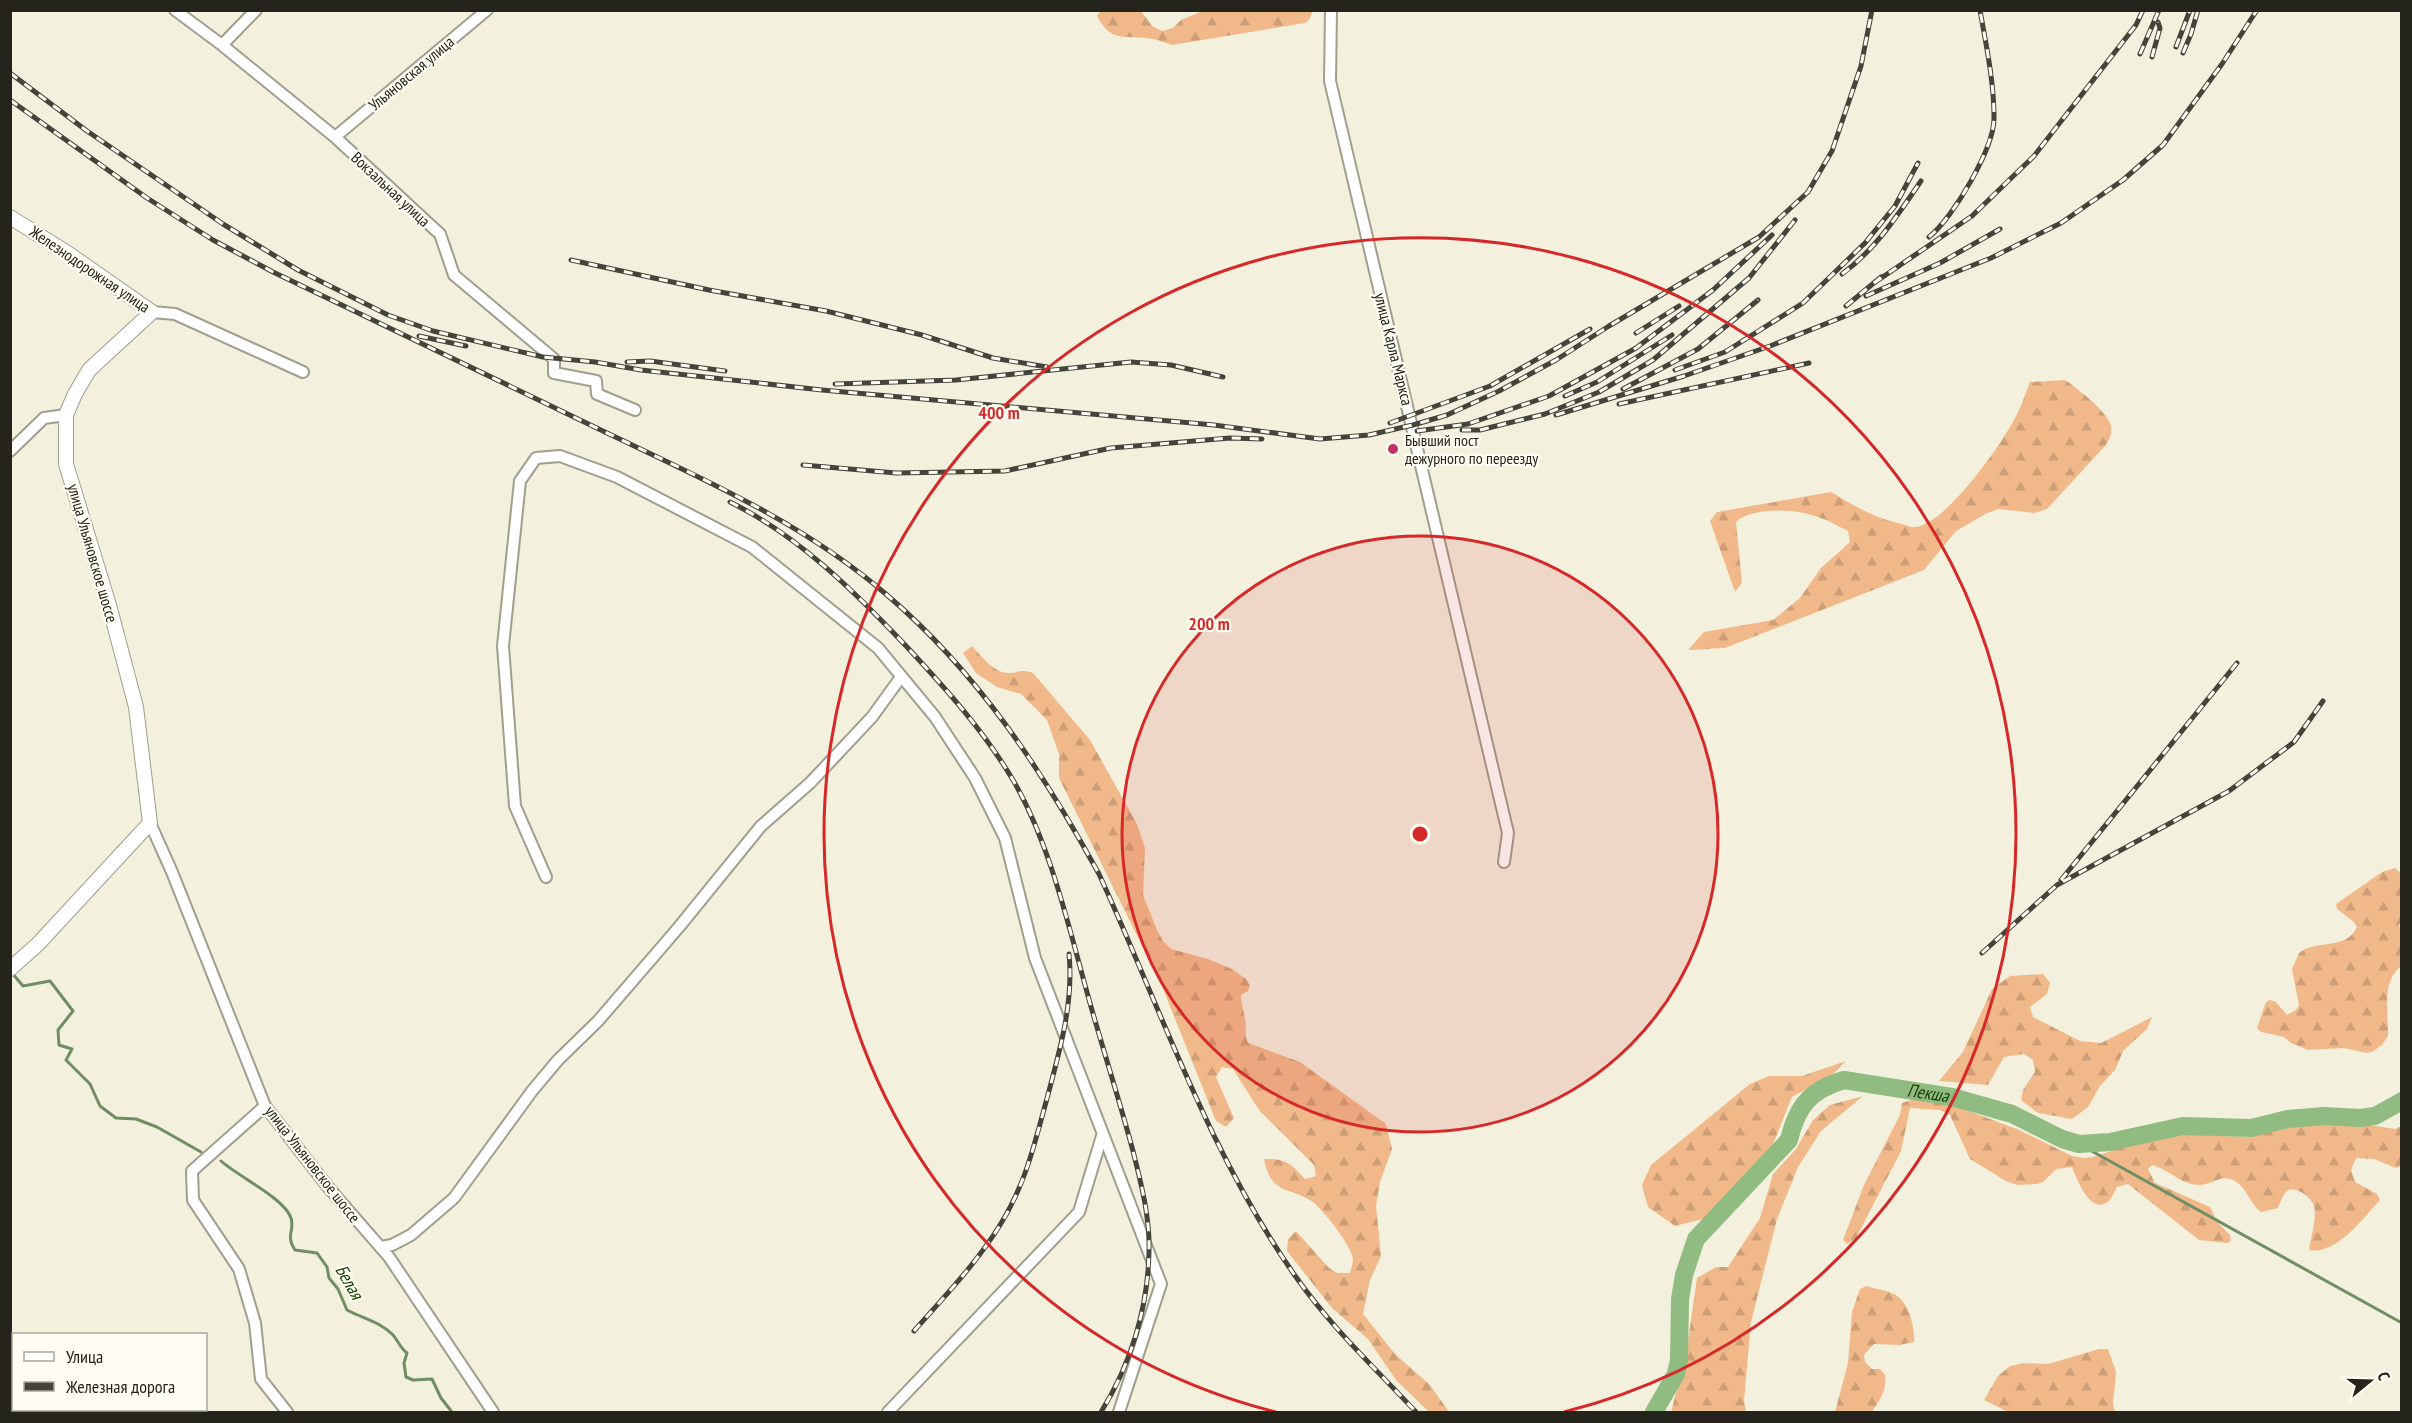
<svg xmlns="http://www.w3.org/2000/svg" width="2412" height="1423" viewBox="0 0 2412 1423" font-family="'PT Sans Narrow',sans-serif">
<defs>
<pattern id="forest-firs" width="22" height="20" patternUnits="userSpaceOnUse" patternTransform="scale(1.5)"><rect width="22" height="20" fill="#f1b98a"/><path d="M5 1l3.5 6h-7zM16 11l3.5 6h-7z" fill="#ce9f76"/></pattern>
</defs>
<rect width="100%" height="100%" fill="#f3f0dd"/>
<path fill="url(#forest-firs)" d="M1101,10L1141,11L1152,26L1162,31L1173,28L1181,20L1202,11H1313L1309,20L1305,23L1172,45C1165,43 1159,40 1153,39C1127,34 1112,45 1097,16Z
M2065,380C2077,388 2105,410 2110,423C2114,432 2109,440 2105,446L2047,509L2035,513L1999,509L1987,513L1956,531L1924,570L1725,648L1688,650L1704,632L1773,620L1800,598L1821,568L1850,542L1848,531C1838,526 1828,520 1818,517C1797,509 1752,506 1736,522L1742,583L1735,592L1710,521L1717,512L1831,492C1854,506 1875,518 1902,524C1906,525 1911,528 1915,527C1945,526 2006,439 2018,412C2023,402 2026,392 2030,382Z
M972,646C981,656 995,674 1010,673C1021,672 1021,669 1033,673L1090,740L1137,824L1145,848L1143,895L1157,930L1163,941L1171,949L1208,959L1232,969L1246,979L1250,986L1248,991L1241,995C1241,1004 1244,1011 1245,1019C1247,1028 1244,1034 1248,1043L1300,1062L1386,1124L1392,1149L1380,1182L1376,1206L1381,1256L1370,1280L1363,1314L1395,1354L1430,1385L1449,1412H1429L1396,1380L1368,1339L1332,1308L1287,1251L1288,1239L1296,1231L1328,1267L1337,1273H1350C1351,1268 1353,1263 1353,1259C1352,1246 1323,1210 1313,1202C1290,1186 1271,1196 1264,1159C1287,1159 1290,1163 1305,1179L1316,1176L1314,1165L1259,1110L1233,1069L1222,1067L1216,1077L1234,1118L1226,1127L1216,1121L1161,984L1059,778V754L1047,720L1021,694L997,687L976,673L963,653Z
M2395,868L2401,873L2402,921L2399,925L2401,931V966C2380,984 2389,1013 2388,1036L2382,1045L2372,1052L2366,1053L2344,1048L2308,1050L2291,1043L2284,1037L2261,1032L2257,1028L2266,1002L2270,1000L2276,1002L2287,1015L2296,1010L2299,1005L2292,969L2299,953C2316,939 2346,951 2357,927L2354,922L2337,909L2336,904L2382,872Z
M2043,974L2050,983L2047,994L2030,1007L2033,1017L2080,1041L2101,1043L2152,1017L2147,1029L2123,1051L2115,1070L2100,1086L2088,1107L2072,1119L2038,1113L2021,1100L2023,1090L2035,1072L2033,1060L2024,1054L2004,1057L1988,1085L1939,1081L1963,1052L1992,989L2010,976Z
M1846,1061L1833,1074L1792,1097L1769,1154L1707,1218L1675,1226L1648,1207L1642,1185L1651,1165L1750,1084L1769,1076H1802Z
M1863,1096L1821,1131L1798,1167L1777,1219L1751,1322L1744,1400L1746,1412H1671L1686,1355L1697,1278L1716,1267H1728L1760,1218L1773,1174L1796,1149L1813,1120L1830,1105Z
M1918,1098L1934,1099L1950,1104L2017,1129L2072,1156L2083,1158L2093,1157L2120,1148L2176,1134L2248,1137L2301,1125L2350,1122L2395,1129L2401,1126V1166L2396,1168L2374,1159L2356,1158L2351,1170L2355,1182L2377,1194L2380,1200C2364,1217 2336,1256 2309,1250C2311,1237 2317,1218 2314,1206C2312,1198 2296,1185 2287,1191C2283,1194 2280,1203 2278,1208L2261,1212C2250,1204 2247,1188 2235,1181C2221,1173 2212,1185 2199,1185C2182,1185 2168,1169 2152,1165L2148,1169L2155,1183L2210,1207L2218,1223L2230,1235L2231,1241L2227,1243L2199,1240L2128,1184L2117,1187C2114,1192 2111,1201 2106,1203C2089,1213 2076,1177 2072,1167L2056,1169L2043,1182L2037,1184L2017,1185L2006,1181L1970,1159L1950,1115L1940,1110L1910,1108L1901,1151L1856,1238L1847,1244L1843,1240L1864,1185L1900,1115L1902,1103Z
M1866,1286C1875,1289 1886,1290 1894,1294C1909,1301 1915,1328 1914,1342L1899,1345L1874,1344L1864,1355L1865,1362L1872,1369H1880L1885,1375C1887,1390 1880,1400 1872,1412H1835L1848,1363L1852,1312L1860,1289Z
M2099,1349H2108L2116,1372L2113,1404L2115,1412H2008L1984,1400L1998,1376L2010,1366L2024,1363L2048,1364Z"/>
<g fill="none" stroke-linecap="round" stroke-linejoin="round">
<path stroke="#708e63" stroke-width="3" d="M12,973L23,986L50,981L73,1011L58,1030L59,1045L72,1049L66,1060L90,1084L100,1106L116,1118L136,1119L157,1127L201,1152
M2079,1144L2402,1323
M221,1161C239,1177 284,1198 291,1218C295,1231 285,1235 295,1250L317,1253L327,1267L329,1278L338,1289L347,1310C362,1318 380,1322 392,1334C398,1340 400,1348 407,1353L404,1363L406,1377L413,1380L432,1379L441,1398L452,1412"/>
<path stroke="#90bc81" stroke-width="18" id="s1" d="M1654,1412L1676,1374L1679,1360L1680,1299L1684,1275L1696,1239L1789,1140C1797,1106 1810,1090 1844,1080L1952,1097L2012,1114L2062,1139L2079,1144L2110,1142L2183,1126L2251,1128L2288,1119L2324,1116L2360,1118L2375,1116L2402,1101"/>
<g stroke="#a19e8d" stroke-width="14">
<path id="minor" d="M175,10L222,45L335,137L430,225L440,234L454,275L554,359V373L596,381L597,394L635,410
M1331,10L1330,81L1508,833L1504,862
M222,45L256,10
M335,137L487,10
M152,312L175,314L303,372
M10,451L44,418L66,415
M150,823L172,872L265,1106L328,1187L389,1257L493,1412
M546,877L515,806L503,646L520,481L536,458L560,456L617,477L752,547L878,648L935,717L975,778L1005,838L1035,958L1161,1284L1119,1412
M265,1106L192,1171L193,1200L239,1269L255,1323L261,1379L287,1412
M381,1247L392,1245L411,1235L454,1198L532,1091L558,1060L598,1021L679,927L761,826L810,783L872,717L901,677
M10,1362L14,1364
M67,1410L70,1412
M888,1412L1079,1212L1102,1136"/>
</g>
<g stroke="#a19e8d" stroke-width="16">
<path id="tertiary" d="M10,217L69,254L152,312L89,370L75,394L66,415V464L109,605L136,707L150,823L38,944L10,969"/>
</g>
<use href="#minor" stroke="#fff" stroke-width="10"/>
<use href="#tertiary" stroke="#fff" stroke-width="14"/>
<g stroke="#45443b" stroke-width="5">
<path id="rail" d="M2176,47L2190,10
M2183,53L2191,34L2198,10
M2140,54L2159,10
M2152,57L2160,28L2158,22
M10,73L87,131L223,224L298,270L388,315L433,331L543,357L595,362L641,370L822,390L1214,425L1320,439L1369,435L1413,425L1447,415L1499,391L1556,360L1609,326L1759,237L1808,192L1832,151L1861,66L1872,10
M10,100L147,198L213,240L273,272C384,325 495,379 605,432C703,479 804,523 887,595C978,673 1042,770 1099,874C1161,1009 1209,1154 1296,1277C1331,1327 1375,1368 1416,1412
M1929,237C1953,218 1995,147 1994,117C1994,81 1986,45 1980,10
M571,260L709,290L826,311L922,335L993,358L1047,367
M1842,274C1876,249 1897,216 1921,181
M1874,283L1972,216L2034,156L2136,25L2143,10
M1866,296L1940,263L2000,229
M1846,306L1881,277
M1636,333L1679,306
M419,336L466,346
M627,362L650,361L725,371
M1675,370L1725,352L1803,303L1865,243L1895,206L1918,163
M835,384L956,380L1131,362L1171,365L1223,377
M1623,389L1698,349L1758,300
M1565,396L1597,382L1672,335
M1619,404L1809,363
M1556,415L1684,376L1770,346L1991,258L2061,223L2123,180L2163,145L2222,64L2257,10
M1390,423L1490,386L1590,329
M1462,430H1480L1545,414L1599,392L1653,360L1749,278L1795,220
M1417,431L1468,424L1549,396L1636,348L1713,290L1772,235
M803,465L896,473L1005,471L1111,448L1230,438L1262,439
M730,502C799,536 855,592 907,647C946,689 984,731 1013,780C1053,848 1072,942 1094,1017C1107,1062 1121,1106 1133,1151C1141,1183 1150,1217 1149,1251C1148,1308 1131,1364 1101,1412
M2061,880L2237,663
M1982,953L2057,885L2229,791L2294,742L2323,701
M914,1331C944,1297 976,1264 1000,1225C1025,1185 1034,1146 1046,1102C1059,1053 1074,1004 1069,954"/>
</g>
<use href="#rail" stroke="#fffdf2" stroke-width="3" stroke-dasharray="9" stroke-linecap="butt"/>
</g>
<circle cx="1420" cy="834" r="298" fill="#d62828" fill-opacity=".12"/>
<g fill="none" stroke="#d62828" stroke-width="3">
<circle cx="1420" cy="834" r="298"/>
<path d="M1276 1412A596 596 0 1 1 1564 1412"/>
</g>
<circle fill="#c03365" stroke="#fffdf2" stroke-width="2" cx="1393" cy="449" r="6"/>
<g text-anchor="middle" stroke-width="4.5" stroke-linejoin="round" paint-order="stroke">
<g font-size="16" fill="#24231c" stroke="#fffdf2">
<text transform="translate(411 73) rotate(-40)" y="6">Ульяновская улица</text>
<text transform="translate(391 189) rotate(43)" y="6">Вокзальная улица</text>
<text transform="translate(90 269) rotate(34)" y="6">Железнодорожная улица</text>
<text transform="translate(1394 349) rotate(76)" y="6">улица Карла Маркса</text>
<text transform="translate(93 553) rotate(74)" y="6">улица Ульяновское шоссе</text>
<text transform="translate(313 1164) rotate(52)" y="6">улица Ульяновское шоссе</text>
</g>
<g font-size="16" fill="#24231c" stroke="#fffdf2" text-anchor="start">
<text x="1405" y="446">Бывший пост<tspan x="1405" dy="18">дежурного по переезду</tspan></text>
</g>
<g font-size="18" font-style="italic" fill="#153f01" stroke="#fffdf2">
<text dy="6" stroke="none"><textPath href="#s1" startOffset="489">Пекша</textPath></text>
<text transform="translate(349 1282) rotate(60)" y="6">Белая</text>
</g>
</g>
<circle cx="1420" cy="834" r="9" fill="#d62828" stroke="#fffdf2" stroke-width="3"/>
<g font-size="18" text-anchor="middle" font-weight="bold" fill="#d62828" stroke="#fffdf2" stroke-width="4.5" stroke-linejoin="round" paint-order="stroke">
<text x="999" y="419">400 m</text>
<text x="1209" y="630">200 m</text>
</g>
<rect width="2412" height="1423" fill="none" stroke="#24231c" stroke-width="24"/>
<rect x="12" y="1333" width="195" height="78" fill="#fffdf2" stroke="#a7a69c" stroke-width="1.5"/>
<rect x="24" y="1352" width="30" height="9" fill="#ffffff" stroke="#a7a69c" stroke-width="1.5"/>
<text x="66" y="1363" font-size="18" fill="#24231c">Улица</text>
<rect x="24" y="1382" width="30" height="9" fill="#45443b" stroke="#a7a69c" stroke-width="1.5"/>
<text x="66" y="1393" font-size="18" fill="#24231c">Железная дорога</text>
<g transform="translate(2370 1381) rotate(71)" stroke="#fffdf2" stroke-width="4.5" paint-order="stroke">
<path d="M0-4.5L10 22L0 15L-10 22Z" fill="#24231c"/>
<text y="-9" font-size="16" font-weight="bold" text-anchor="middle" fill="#24231c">С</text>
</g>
</svg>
